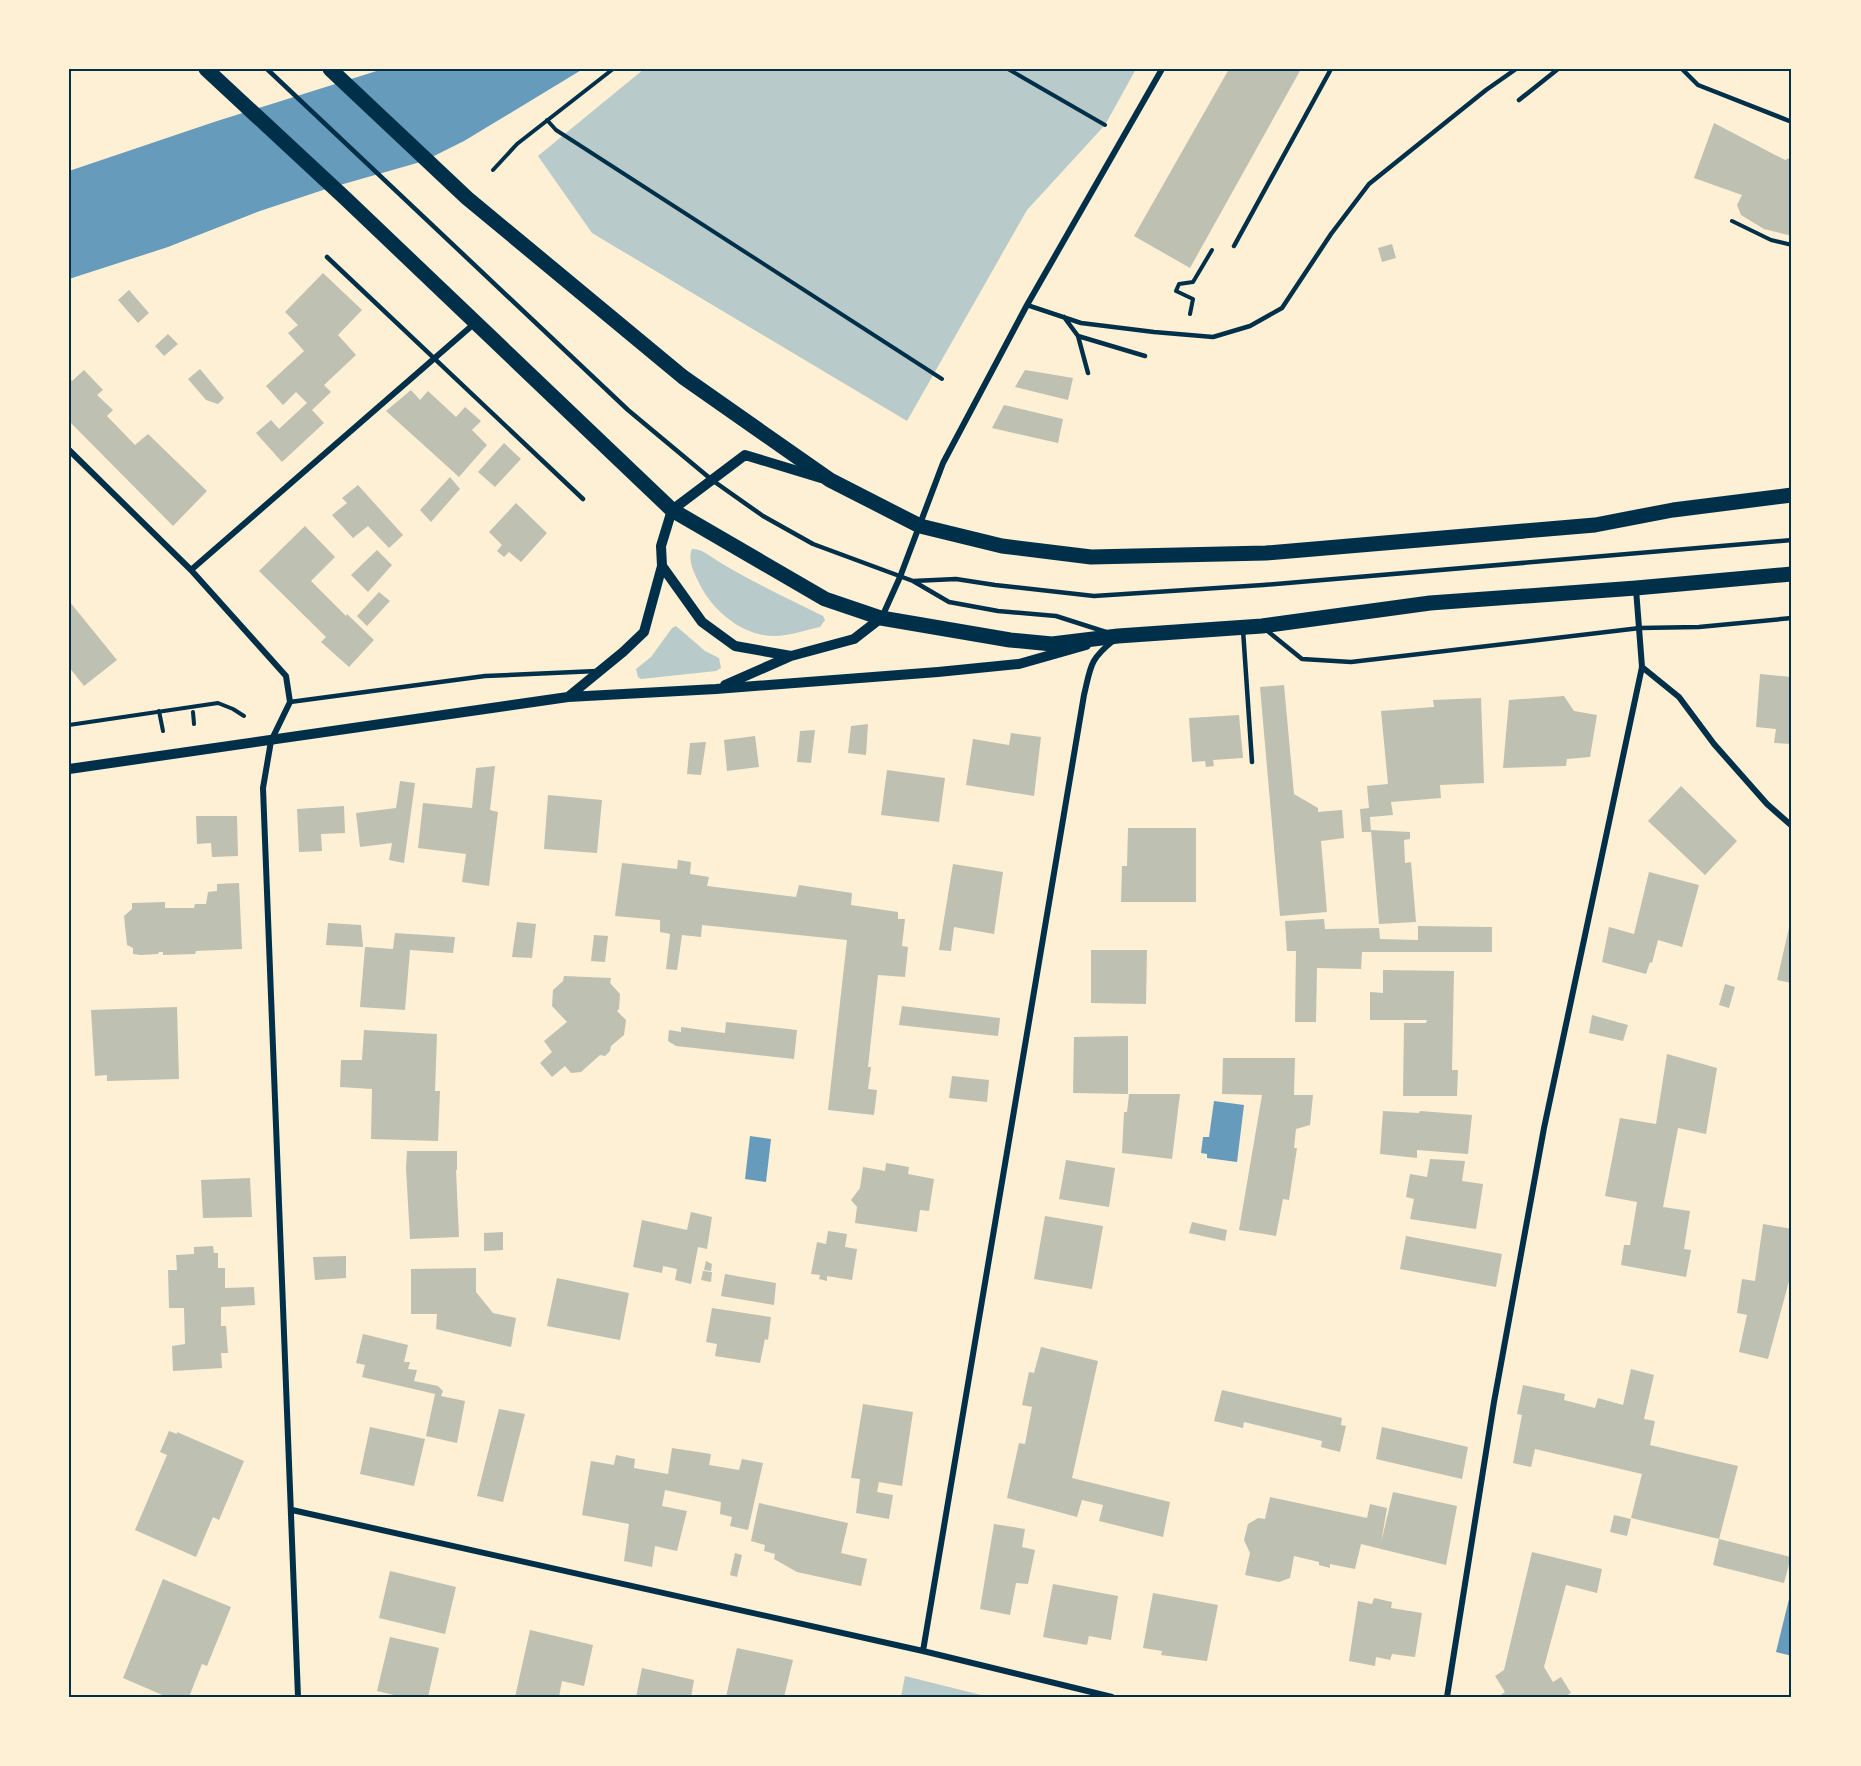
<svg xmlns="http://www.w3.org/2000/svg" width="1861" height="1766" viewBox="0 0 1861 1766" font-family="'Libre Baskerville',serif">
<rect width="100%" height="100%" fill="#fdf0d5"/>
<path fill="#b9caca" d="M644,69H1136L1105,125L1027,210L907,421L592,233L538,156Z
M692,549C702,548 712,558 721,563C754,583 789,599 823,616L825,620L820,627C805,630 789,636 774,636C743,636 713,611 700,585C695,574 687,561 692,549Z
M676,626L705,651L719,658L721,668L716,671L641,679L638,677L636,669L651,657L672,628Z
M905,1676L989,1697H901Z"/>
<path fill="#669bbc" d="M383,69H583L464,141L424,161L326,189L260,211L168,247L69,279V171L214,122Z
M1214,1101L1244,1105L1237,1162L1207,1158V1154L1201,1153L1203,1137H1209Z
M750,1136L771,1139L766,1182L745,1179Z
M1791,1591L1792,1592V1656L1776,1652Z"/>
<path fill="#bec0b2" d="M1229,69H1301L1190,268L1134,236Z
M1714,123L1785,160L1792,157V236L1764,229L1741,215L1737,205L1742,195L1694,178Z
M1392,244L1396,258L1382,262L1378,248Z
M323,273L362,310L338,335L356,355L324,385L331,392L312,410L324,423L282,462L256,433L271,420L279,429L307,403L296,392L283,405L266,386L304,351L288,333L298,325L285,312Z
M129,290L149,313L138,323L118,300Z
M168,334L178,344L164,356L155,346Z
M200,369L224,398L218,404L206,400L188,379Z
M84,370L103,390L97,395L113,410L107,416L135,445L148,434L207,491L173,526L69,421V378L72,381Z
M1025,370L1073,378L1068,400L1015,387Z
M411,390L420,400L428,391L456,417L465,407L481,421L472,430L487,445L459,477L386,411Z
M1004,405L1063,419L1058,443L992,428Z
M504,443L521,459L495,487L478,472Z
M450,477L460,489L431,522L420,510Z
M358,485L403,535L389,548L368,526L353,538L332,515L347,503L342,498Z
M516,503L547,533L521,562L509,552L504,557L497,551L502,545L489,532Z
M305,526L335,557L311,581L346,616L347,614L374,640L349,667L321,642L326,637L259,571Z
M377,550L392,565L368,592L351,575Z
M379,592L390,601L367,626L357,616Z
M69,601L117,660L84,686L69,667Z
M1760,674L1792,677V744L1774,743L1776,729L1756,727Z
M1284,685L1294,794L1318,808V812L1342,810L1344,838L1321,841L1327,912L1280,916L1260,687Z
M1564,696L1574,711L1597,715L1590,757L1567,759L1566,766L1503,768L1509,700Z
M1481,698L1484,783L1440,785L1441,798L1391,802L1393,815L1370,817L1371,832H1362L1360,809L1369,808L1367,786L1388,784L1381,711L1434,707L1433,700Z
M1239,715L1243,758L1213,760L1214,766L1206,767L1205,761L1192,762L1189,718Z
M868,724L866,755L848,753L851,726Z
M815,730L811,763L797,762L800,731Z
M1011,733L1041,737L1034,796L966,785L973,739L1009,745Z
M755,736L759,767L727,771L724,740Z
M706,742L701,775L687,774L690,743Z
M495,766L490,810L498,812L489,886L462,882L466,854L418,848L423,803L472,808L476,768Z
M887,770L945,778L939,822L881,815Z
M400,781L415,783L404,863L389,860L392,843L360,847L356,813L396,808Z
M1681,786L1737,841L1705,875L1648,821Z
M548,795L602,800L597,853L544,849Z
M344,806L345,833L321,834L322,851L299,852L297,809Z
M196,816H237L238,856L212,857L211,843L197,844Z
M1128,828H1196V902H1121L1122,866H1127Z
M1371,830L1410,832V839L1404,840L1405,863L1411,862L1416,922L1379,924Z
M678,860L691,862L690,874L709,877L707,886L796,897L799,885L852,893L851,905L898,912V919H905L902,946L908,947L905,977L878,975L868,1067H871L868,1089L877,1090L874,1115L828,1110L847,940L702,925L701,937L682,935L677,970L666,969L670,934L660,932V920L615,916L622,863L677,869Z
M953,864L1003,872L994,934L954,927L951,951L939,950Z
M1649,872L1699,885L1682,947L1658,940L1652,963L1650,962L1646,974L1602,962L1609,927L1634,934Z
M239,883L242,949L196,951L195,954L163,955V952H159L158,954L141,955L133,954V948L127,945L124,916L132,909V903L165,902V908H194L195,904H206L208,892L217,891V884Z
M1324,919L1325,929L1379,928L1380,939L1418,940V926L1492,927V952H1362L1361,969L1317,968L1316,1022H1295L1296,951H1287L1285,921Z
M1791,919H1792V983L1777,980Z
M517,922L536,924L532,958L512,957Z
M328,923L361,925L363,947L326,945Z
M395,933L455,937L453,953L410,950L405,1010L360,1007L365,947L393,949Z
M594,935L608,936L605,962L591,961Z
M1091,950H1147L1146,1004L1091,1003Z
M1383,970L1454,971L1452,1070H1458L1457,1096H1403L1404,1023H1426L1427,1020H1370V992L1383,993Z
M564,976L611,978L610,983L620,994L619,1009L617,1011L626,1020L624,1035L611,1046L610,1051L605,1056L600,1055L581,1072L571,1073L565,1066L552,1077L540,1063L552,1052L544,1041L567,1022L552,1006L553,990L563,981Z
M1725,984L1735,987L1729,1008L1719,1005Z
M902,1006L1000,1018L998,1036L899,1025Z
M177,1007L179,1079L107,1081V1075L95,1076L91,1010Z
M1592,1015L1628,1025L1623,1041L1589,1033Z
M726,1022L797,1030L794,1059L676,1046L668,1041L669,1030L681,1032V1027L725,1033Z
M364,1030L437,1034L435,1091H440L438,1141L371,1139L372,1089L340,1087L341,1060H362Z
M1128,1036V1094L1073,1093L1074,1037Z
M1667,1054L1717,1068L1706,1134L1678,1128L1663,1207L1690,1211L1684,1249L1691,1250L1686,1277L1621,1265L1624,1245H1630L1637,1202L1605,1196L1620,1118L1656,1124Z
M1223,1058H1295L1294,1095H1313L1310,1125L1296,1129L1294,1148H1297L1289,1200L1283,1199L1276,1236L1239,1230L1262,1095L1222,1094Z
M952,1076L989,1080L987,1102L949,1098Z
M1129,1094H1180L1172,1159L1122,1153L1124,1112H1127Z
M1383,1111L1419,1113L1420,1111L1472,1115L1468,1154L1417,1150V1158L1380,1154Z
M407,1151H457V1170H456L459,1237L410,1239L406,1168Z
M1430,1159L1465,1161L1462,1181L1483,1184L1476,1229L1410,1219L1414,1199L1406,1197L1410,1174L1427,1177Z
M1066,1160L1115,1168L1109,1207L1059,1199Z
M886,1163L909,1167L908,1174L934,1179L929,1211L920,1210L917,1232L855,1223L857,1207L851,1200L860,1188L863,1167L885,1171Z
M250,1178L252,1217L203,1218L201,1180Z
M691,1212L712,1217L707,1249L698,1247L691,1284L675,1280L677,1269L663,1266L662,1273L633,1267L642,1220L687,1230Z
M1045,1216L1103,1226L1092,1289L1034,1279Z
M1192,1222L1227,1230L1225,1241L1189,1233Z
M1763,1224L1792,1229V1270L1768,1359L1739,1352L1747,1315L1737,1313L1742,1279L1755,1281Z
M828,1231L847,1234L845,1247L857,1249L852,1280L827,1276V1281L819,1279L820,1275L811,1274L817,1242L826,1244Z
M503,1232V1250L484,1251V1233Z
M1406,1236L1502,1254L1496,1287L1400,1269Z
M213,1246L214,1253H218V1268H225V1288L254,1287L255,1305L221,1307V1326H226L228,1353H221L222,1368L173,1371L172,1346L185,1344L184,1308H169L168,1270H177L176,1255L194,1254V1247Z
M346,1256V1278L315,1280L313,1257Z
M706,1261L712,1264L711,1271L704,1270Z
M476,1268V1292L493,1313L516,1318L511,1347L436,1329L437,1314H411V1269Z
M703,1271L712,1272L711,1282L701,1280Z
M725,1274L776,1283L774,1305L721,1296Z
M557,1278L629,1293L620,1340L547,1326Z
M712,1308L771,1317L768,1340L765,1339L760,1363L715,1356L717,1344L706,1342Z
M363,1334L408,1345L404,1362H410L408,1369L417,1370L414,1381L438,1386L443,1391L441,1396L465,1401L457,1443L426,1436L435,1394L362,1377L365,1365L356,1363Z
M1041,1347L1098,1361L1072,1478L1170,1502L1163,1537L1099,1521L1103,1505L1082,1500L1077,1517L1007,1498L1019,1443L1025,1444L1032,1407L1022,1405L1029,1372L1034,1373Z
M1631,1369L1654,1375L1644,1419L1655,1421L1650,1445L1738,1466L1719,1539L1631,1518L1642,1474L1535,1449L1531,1467L1513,1463L1522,1415L1517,1414L1523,1385L1565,1394L1564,1400L1595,1408L1598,1398L1623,1405Z
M1222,1390L1342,1418L1341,1425L1346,1426L1340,1452L1321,1447L1322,1441L1244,1422L1243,1428L1214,1421Z
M863,1404L913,1412L902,1486L879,1482L877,1492L893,1495L889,1519L856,1513L860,1479L851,1478Z
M499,1409L525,1414L503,1502L477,1496Z
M370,1427L425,1439L414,1486L360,1474Z
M1382,1427L1468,1447L1462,1479L1376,1459Z
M169,1431L177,1434V1432L244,1461L219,1520L213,1517L196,1557L135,1530L167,1455L160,1452Z
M672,1448L711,1454L709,1465L739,1470L742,1459L763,1463L748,1530L730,1526L732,1517L720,1514L721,1502L665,1490L662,1506L687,1511L677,1551L655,1546L652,1567L624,1561L629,1524L582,1515L591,1461L614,1465L616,1455L635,1459L634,1468L668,1474Z
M1393,1492L1457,1506L1446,1565L1361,1544L1355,1569L1330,1564V1568L1319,1565V1562L1294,1556L1290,1578L1279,1582L1245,1575L1250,1553L1244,1540L1248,1524L1258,1518L1265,1519L1270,1497L1367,1518L1370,1504L1387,1508L1381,1543Z
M759,1503L848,1523L841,1553L867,1559L861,1586L797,1572L774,1559L775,1554L764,1551L765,1545L751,1541Z
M1614,1515L1631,1519L1627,1536L1610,1532Z
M994,1524L1025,1529L1022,1547L1035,1550L1028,1584L1016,1583L1010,1615L980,1609Z
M1719,1539L1791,1557L1784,1583L1713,1565Z
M1532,1552L1602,1569L1597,1593L1566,1585L1544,1667L1553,1682L1561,1677L1571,1693L1564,1697H1498L1505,1692L1495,1676L1504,1670Z
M735,1553L742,1555L737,1577L730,1575Z
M390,1571L456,1587L445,1634L379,1618Z
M163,1579L231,1607L207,1666L202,1664L189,1697H167L123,1678Z
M1053,1584L1118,1596L1111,1640L1089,1636L1087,1645L1043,1637Z
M1153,1593L1218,1605L1207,1661L1161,1655L1162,1651L1143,1648Z
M1374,1598L1392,1602L1391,1608L1422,1613L1415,1657L1392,1654L1390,1660L1376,1657L1375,1666L1349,1661L1358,1601L1372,1604Z
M530,1630L593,1645L584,1686L562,1681L559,1697H515Z
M390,1637L439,1648L428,1697H402L377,1691Z
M737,1648L793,1660L784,1697H726Z
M642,1668L694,1680L691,1697H636Z"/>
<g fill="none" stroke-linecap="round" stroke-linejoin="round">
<path stroke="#003049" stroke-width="4" d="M1008,69L1105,125
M547,120L556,130L942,379
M493,170L517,144L613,69
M1732,221L1771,240L1792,245
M1190,314L1193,299L1176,291L1179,284L1193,282L1212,250
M159,711L163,731
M193,712L194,724
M69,725L218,703L233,709L244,716"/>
<path stroke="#003049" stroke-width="4.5" d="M267,69L628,410L712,480L763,516L813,544L913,581L949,602L998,611L1056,616L1106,632
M1682,69L1698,85L1792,122
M1519,100L1558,69
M1234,246L1331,69
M327,257L583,499
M1027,305L1081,323L1154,332L1213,337L1250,326L1282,308L1331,234L1369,184L1486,90L1516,69
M1064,317L1078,336L1145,356
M1078,336L1088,373
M913,581L956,579L995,585L1094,596L1263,585L1792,540
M1265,629L1302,659L1351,662L1640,628L1699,627L1792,618
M1243,630L1252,762
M290,702L485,676L597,671"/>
<path stroke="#003049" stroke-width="6" d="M69,450L191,570L286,676L290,702L271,741L263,788L298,1697
M191,570L475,323
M882,617L900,577L943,463L1027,305L1162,69
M1642,667L1679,697L1714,744L1767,804L1792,826
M292,1510L923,1651L1112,1697
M923,1651L1084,695C1091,666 1089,660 1114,640
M1447,1697L1494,1402L1544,1128L1642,667L1636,589"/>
<path stroke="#003049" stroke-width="10" d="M662,566L702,622L735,646L791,656
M725,685L791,656L854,639L881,618
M568,697L623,652L644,632L662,566L661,546L672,510L745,455L821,478
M69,769L568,697L716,689L938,672L1019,664L1086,645"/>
<path stroke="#003049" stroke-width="15" d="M206,69L346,199L672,510L825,599L881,618L1010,640L1052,644L1118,636L1262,626L1430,603L1636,588L1792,574
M330,69L467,198L683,377L830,480L920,526L1002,546L1091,557L1266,553L1595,525L1673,510L1792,495"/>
</g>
<rect width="1861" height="1766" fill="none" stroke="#fdf0d5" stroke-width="141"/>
<rect x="70" y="70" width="1720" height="1626" fill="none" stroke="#003049" stroke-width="2"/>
</svg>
